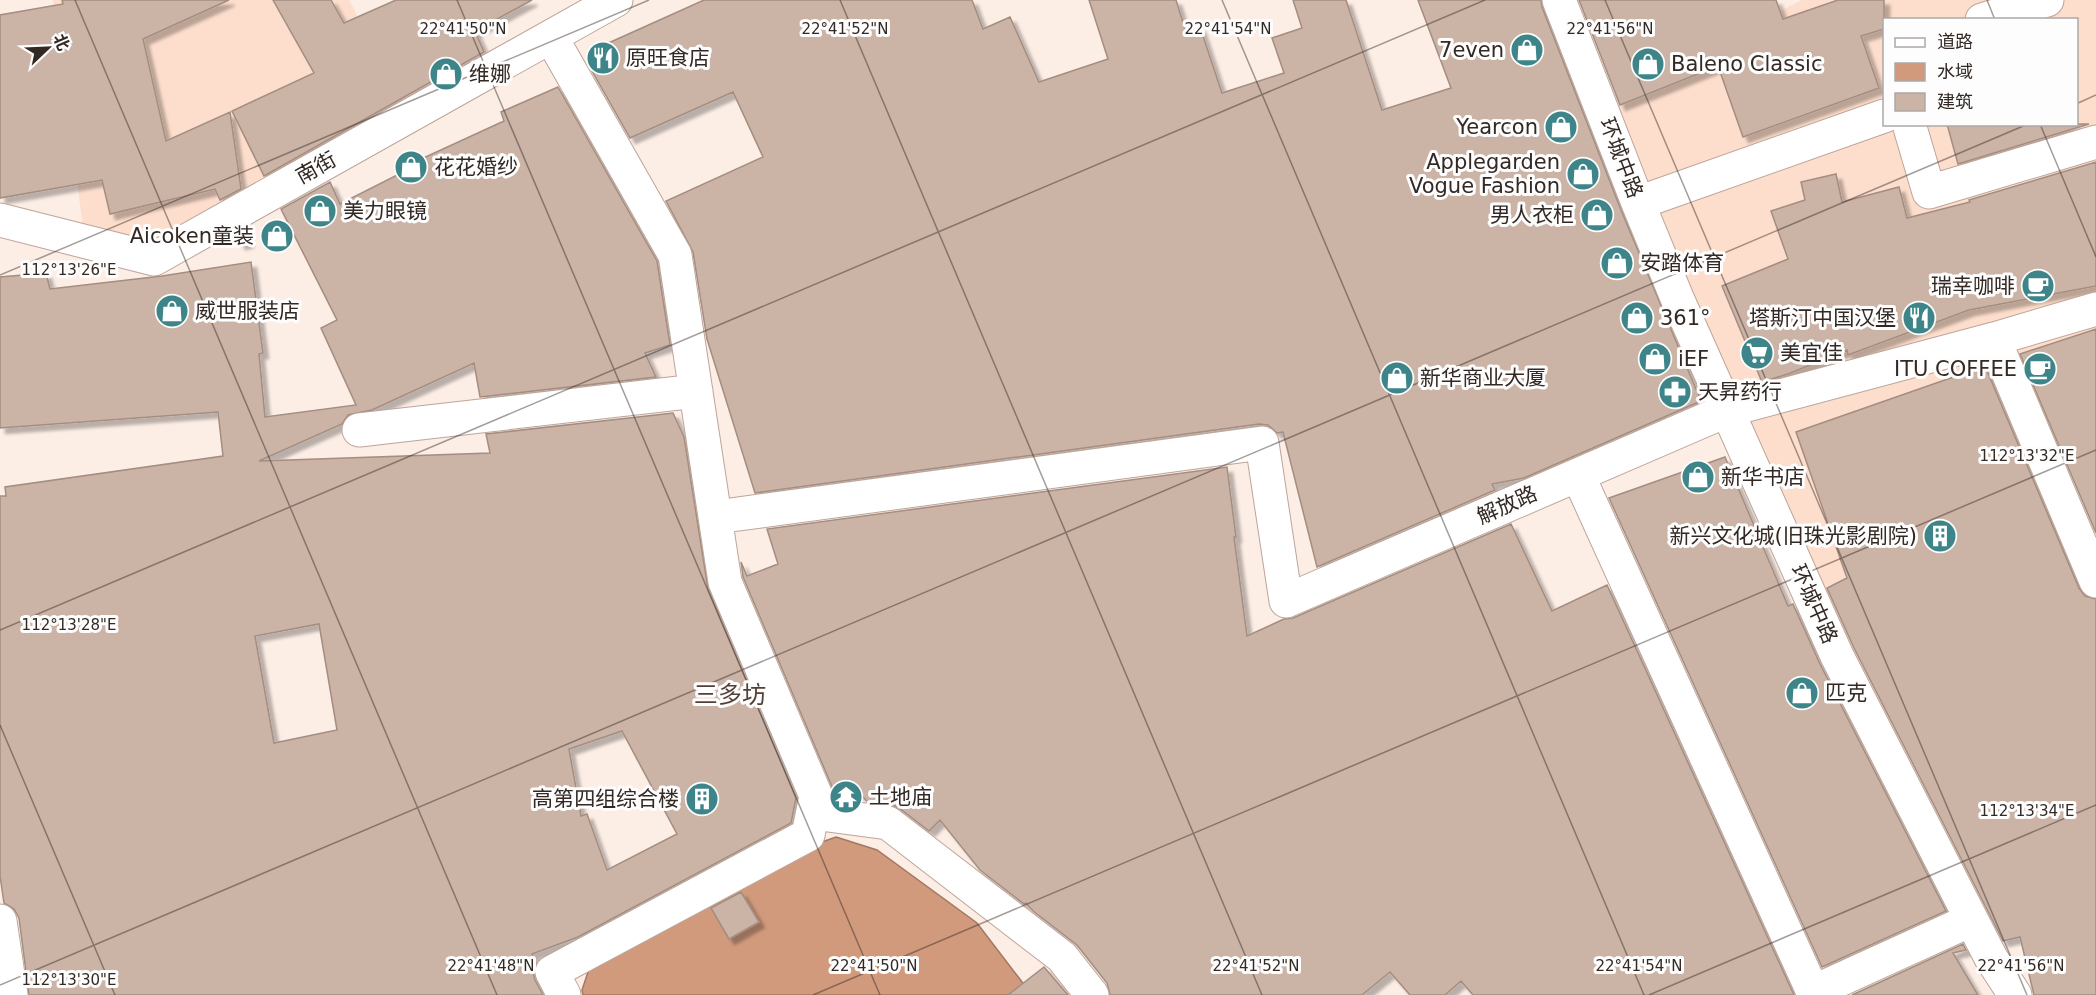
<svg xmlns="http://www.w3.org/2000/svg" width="2096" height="995" viewBox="0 0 2096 995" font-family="'DejaVu Sans','Noto Sans SC',sans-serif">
<defs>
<filter id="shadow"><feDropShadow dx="5.5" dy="5.5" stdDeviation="1.5" flood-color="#0004"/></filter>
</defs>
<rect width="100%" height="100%" fill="#fcede5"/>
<path fill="#fdddcb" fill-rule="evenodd" d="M53,0H349L410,116L154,259L85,242Z
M1802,0H2096V431L2042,451L2096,581V655L1882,743L1599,104ZM1884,20H2076V124H1884Z"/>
<path fill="#d19a7c" stroke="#a27862" stroke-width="1.5" d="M836,837L877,850L977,923L1032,995H583L582,990L589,969L819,843Z"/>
<path fill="#cbb3a6" stroke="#a48d81" stroke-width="1.5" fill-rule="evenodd" filter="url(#shadow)" d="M62,0H229L143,39L166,141L230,112L241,189L220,200L215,189L110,214L102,180L0,198V15L63,4Z
M273,0H331L344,23L396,0H532L475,31L484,52L264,176L232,111L314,73Z
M704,0H972L983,29L1010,17L1039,82L1108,59L1089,0H1176L1186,32L1200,27L1222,93L1284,73L1272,38L1302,28L1293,0H1346L1382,110L1451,88L1418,0H1541L1542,7L1621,210L1701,401L1524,478L1492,484L1495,490L1317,567L1283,432L1277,433L1268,425L1259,424L755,493L707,339L693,252L666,201L763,157L733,92L630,138L592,71L600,67L593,50Z
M1579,0H1776L1783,19L1838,0H1884V29L1861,36L1879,88L1743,137L1718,66L1620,105Z
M558,87L657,261L670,345L645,353L656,377L480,397L474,363L372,410L348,415L342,424L259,461L490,453L486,434L673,413L684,437L708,589L796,798L791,823L578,937L532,954L536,963L533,972L535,980L543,995H29L19,918L14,909L4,903L0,876V496H6L5,487L223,456L218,412L0,428V277L46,273L50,289L162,276L251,262L263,353L259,354L265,417L356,405L321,328L337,320L281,209L330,182L340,204L423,162L421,159L504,121L501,112ZM319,624L337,730L274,743L255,636ZM622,731L677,834L607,870L587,814L581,816L569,749Z
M1947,124H2089L1958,164Z
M2096,162V286L1969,310L1848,355L1847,350L1788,374L1762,382L1722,286L1788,259L1771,211L1805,200L1801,182L1836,174L1842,202L1899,187L1907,218L1970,202L1969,200Z
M246,229L248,242L240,244L236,235Z
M2096,329V533L2020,354Z
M1985,366L2079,588L2085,596L2096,599V995H2034L2020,937L2003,941L1854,648L1827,588L1847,578L1796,432Z
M1725,457L1788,606L1793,604L1820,664L1946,911L1822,967L1609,498Z
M1227,467L1236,537H1234L1247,636L1284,619L1293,618L1511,524L1552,611L1607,585L1794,995H1473L1461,981L1445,995H1410L1390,972L1362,995H1110L1107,983L1077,945L1033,911L1026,903L1024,904L980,870L940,820L929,831L899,808L890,804L867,801L853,788L837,797H834L833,789L743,577L741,562L747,576L778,564L767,529Z
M741,892L759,922L729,939L711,908Z
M1963,944L1966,950L1953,953L1978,995H1852Z
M1044,967L1068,995H1008Z"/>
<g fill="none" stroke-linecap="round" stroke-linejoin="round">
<g stroke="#bda599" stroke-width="35">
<path id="minor" d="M1559,0L1638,203L1677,298L1837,656L1991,958L2015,995
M1982,20L2047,0
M551,37L675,255L725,582L816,796L808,835L552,972L564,995
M1909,124L1929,192L2096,142
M1638,203L1884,116
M0,220L154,259L616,0
M1994,339L2096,581
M359,430L696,391
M1578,475L1813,992L1971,920
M716,517L1262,443L1286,601L1728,410L1994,339L2096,309
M813,813L888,823L1062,957L1092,995
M0,921L11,995"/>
</g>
<use href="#minor" stroke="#fff" stroke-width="33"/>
</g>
<path fill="none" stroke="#332924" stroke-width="1.5" stroke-opacity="0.45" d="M75,0L497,995M457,0L880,995M840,0L1262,995M1222,0L1644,995M1605,0L2027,995M1987,0L1995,20M2076,104L2096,95M2040,124L2096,257M0,275L649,0M0,630L1485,0M0,725L115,995M0,985L2028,124M813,995L2096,450M1649,995L2096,805"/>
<defs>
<g id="shop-disc" transform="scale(1.725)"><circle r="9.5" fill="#3d8589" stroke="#fdfdfd"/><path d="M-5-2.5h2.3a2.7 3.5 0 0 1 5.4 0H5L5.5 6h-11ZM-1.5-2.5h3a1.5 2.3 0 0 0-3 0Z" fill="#fff"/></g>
<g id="restaurant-disc" transform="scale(1.725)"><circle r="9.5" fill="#3d8589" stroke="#fdfdfd"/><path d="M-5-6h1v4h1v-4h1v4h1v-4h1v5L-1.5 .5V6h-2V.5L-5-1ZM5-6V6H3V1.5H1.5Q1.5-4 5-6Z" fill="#fff"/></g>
<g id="cafe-disc" transform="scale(1.725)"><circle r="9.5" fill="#3d8589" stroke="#fdfdfd"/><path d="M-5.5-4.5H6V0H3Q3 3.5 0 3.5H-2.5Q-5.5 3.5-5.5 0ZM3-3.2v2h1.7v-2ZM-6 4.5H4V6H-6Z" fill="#fff"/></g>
<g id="supermarket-disc" transform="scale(1.725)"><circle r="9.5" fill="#3d8589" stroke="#fdfdfd"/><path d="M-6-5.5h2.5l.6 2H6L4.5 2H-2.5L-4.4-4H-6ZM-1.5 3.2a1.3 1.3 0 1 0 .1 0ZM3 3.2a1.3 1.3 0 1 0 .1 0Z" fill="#fff"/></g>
<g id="pharmacy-disc" transform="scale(1.725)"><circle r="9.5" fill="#3d8589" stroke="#fdfdfd"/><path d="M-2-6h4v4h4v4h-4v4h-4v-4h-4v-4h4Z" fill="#fff"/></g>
<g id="building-disc" transform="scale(1.725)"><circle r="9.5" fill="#3d8589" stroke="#fdfdfd"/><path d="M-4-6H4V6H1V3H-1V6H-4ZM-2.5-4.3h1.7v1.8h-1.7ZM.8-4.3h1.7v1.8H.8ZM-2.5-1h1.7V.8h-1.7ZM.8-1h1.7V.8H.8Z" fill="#fff"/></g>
<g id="temple-disc" transform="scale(1.725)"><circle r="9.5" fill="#3d8589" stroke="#fdfdfd"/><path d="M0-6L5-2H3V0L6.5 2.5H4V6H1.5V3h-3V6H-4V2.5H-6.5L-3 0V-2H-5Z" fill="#fff"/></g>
</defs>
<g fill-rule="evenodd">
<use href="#shop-disc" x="1527" y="50"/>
<use href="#restaurant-disc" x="603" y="58"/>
<use href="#shop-disc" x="1648" y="64"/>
<use href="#shop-disc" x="446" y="74"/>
<use href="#shop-disc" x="1561" y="127"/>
<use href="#shop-disc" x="411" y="167"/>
<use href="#shop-disc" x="1583" y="174"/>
<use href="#shop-disc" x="320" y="211"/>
<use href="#shop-disc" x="1597" y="215"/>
<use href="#shop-disc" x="277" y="236"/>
<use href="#shop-disc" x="1617" y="263"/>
<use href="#cafe-disc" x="2038" y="286"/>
<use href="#shop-disc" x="172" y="311"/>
<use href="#shop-disc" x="1637" y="318"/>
<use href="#restaurant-disc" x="1919" y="318"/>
<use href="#supermarket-disc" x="1757" y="353"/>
<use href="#shop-disc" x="1655" y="359"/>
<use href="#cafe-disc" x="2040" y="369"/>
<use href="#shop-disc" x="1397" y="378"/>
<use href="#pharmacy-disc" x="1675" y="392"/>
<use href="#shop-disc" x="1698" y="477"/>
<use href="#building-disc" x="1940" y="536"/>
<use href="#shop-disc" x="1802" y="693"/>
<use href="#temple-disc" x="846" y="797"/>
<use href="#building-disc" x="702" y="799"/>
</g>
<g text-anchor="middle" stroke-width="6" stroke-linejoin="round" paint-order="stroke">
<g font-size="21" fill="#332924" stroke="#fdfdfd" text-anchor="start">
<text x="1504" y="57" text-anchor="end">7even</text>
<text x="626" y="65">原旺食店</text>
<text x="1671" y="71">Baleno Classic</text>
<text x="469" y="81">维娜</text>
<text x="1538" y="134" text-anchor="end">Yearcon</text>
<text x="1560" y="169" text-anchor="end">Applegarden<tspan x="1560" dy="24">Vogue Fashion</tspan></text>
<text x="434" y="174">花花婚纱</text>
<text x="343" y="218">美力眼镜</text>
<text x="1574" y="222" text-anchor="end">男人衣柜</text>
<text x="254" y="243" text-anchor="end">Aicoken童装</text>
<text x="1640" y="270">安踏体育</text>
<text x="2015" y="293" text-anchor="end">瑞幸咖啡</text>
<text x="195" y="318">威世服装店</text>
<text x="1660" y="325">361°</text>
<text x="1896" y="325" text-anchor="end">塔斯汀中国汉堡</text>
<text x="1780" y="360">美宜佳</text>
<text x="1678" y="366">iEF</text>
<text x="2017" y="376" text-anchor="end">ITU COFFEE</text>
<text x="1420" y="385">新华商业大厦</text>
<text x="1698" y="399">天昇药行</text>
<text x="1721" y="484">新华书店</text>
<text x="1917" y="543" text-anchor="end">新兴文化城(旧珠光影剧院)</text>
<text x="1825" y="700">匹克</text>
<text x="869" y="804">土地庙</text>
<text x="679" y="806" text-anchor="end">高第四组综合楼</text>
</g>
<g font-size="21" fill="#332924" stroke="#fdfdfd">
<text transform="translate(1621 158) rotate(69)" y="7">环城中路</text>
<text transform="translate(316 168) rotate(-29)" y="7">南街</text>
<text transform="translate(1507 505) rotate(-24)" y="7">解放路</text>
<text transform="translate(1814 604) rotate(66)" y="7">环城中路</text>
</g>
<g font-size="24" fill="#533f35" stroke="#fdfdfd">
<text x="730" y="703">三多坊</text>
</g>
</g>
<g font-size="15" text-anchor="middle" fill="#332924" stroke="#fdfdfd" stroke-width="6" stroke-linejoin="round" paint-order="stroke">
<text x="463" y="34">22°41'50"N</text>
<text x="845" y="34">22°41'52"N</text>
<text x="1228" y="34">22°41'54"N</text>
<text x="1610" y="34">22°41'56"N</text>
<text x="69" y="275">112°13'26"E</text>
<text x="2027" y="461">112°13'32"E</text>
<text x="69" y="630">112°13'28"E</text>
<text x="2027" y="816">112°13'34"E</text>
<text x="491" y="971">22°41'48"N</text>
<text x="874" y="971">22°41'50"N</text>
<text x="1256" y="971">22°41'52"N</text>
<text x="1639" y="971">22°41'54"N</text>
<text x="2021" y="971">22°41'56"N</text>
<text x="69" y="985">112°13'30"E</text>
</g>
<rect x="1883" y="18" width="195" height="108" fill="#fdfdfd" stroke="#aca8a6" stroke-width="1.5"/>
<rect x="1895" y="38" width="30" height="9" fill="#ffffff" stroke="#aca8a6" stroke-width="1.5"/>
<text x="1937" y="48" font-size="18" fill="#332924">道路</text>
<rect x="1895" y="63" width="30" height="18" fill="#d19a7c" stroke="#aca8a6" stroke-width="1.5"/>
<text x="1937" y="78" font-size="18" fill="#332924">水域</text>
<rect x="1895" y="93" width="30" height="18" fill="#cbb3a6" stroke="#aca8a6" stroke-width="1.5"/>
<text x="1937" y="108" font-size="18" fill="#332924">建筑</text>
<g transform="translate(48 48) rotate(67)" stroke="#fdfdfd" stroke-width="4.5" paint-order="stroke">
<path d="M0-4.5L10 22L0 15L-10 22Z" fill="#332924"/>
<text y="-9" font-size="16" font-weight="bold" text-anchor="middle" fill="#332924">北</text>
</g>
</svg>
